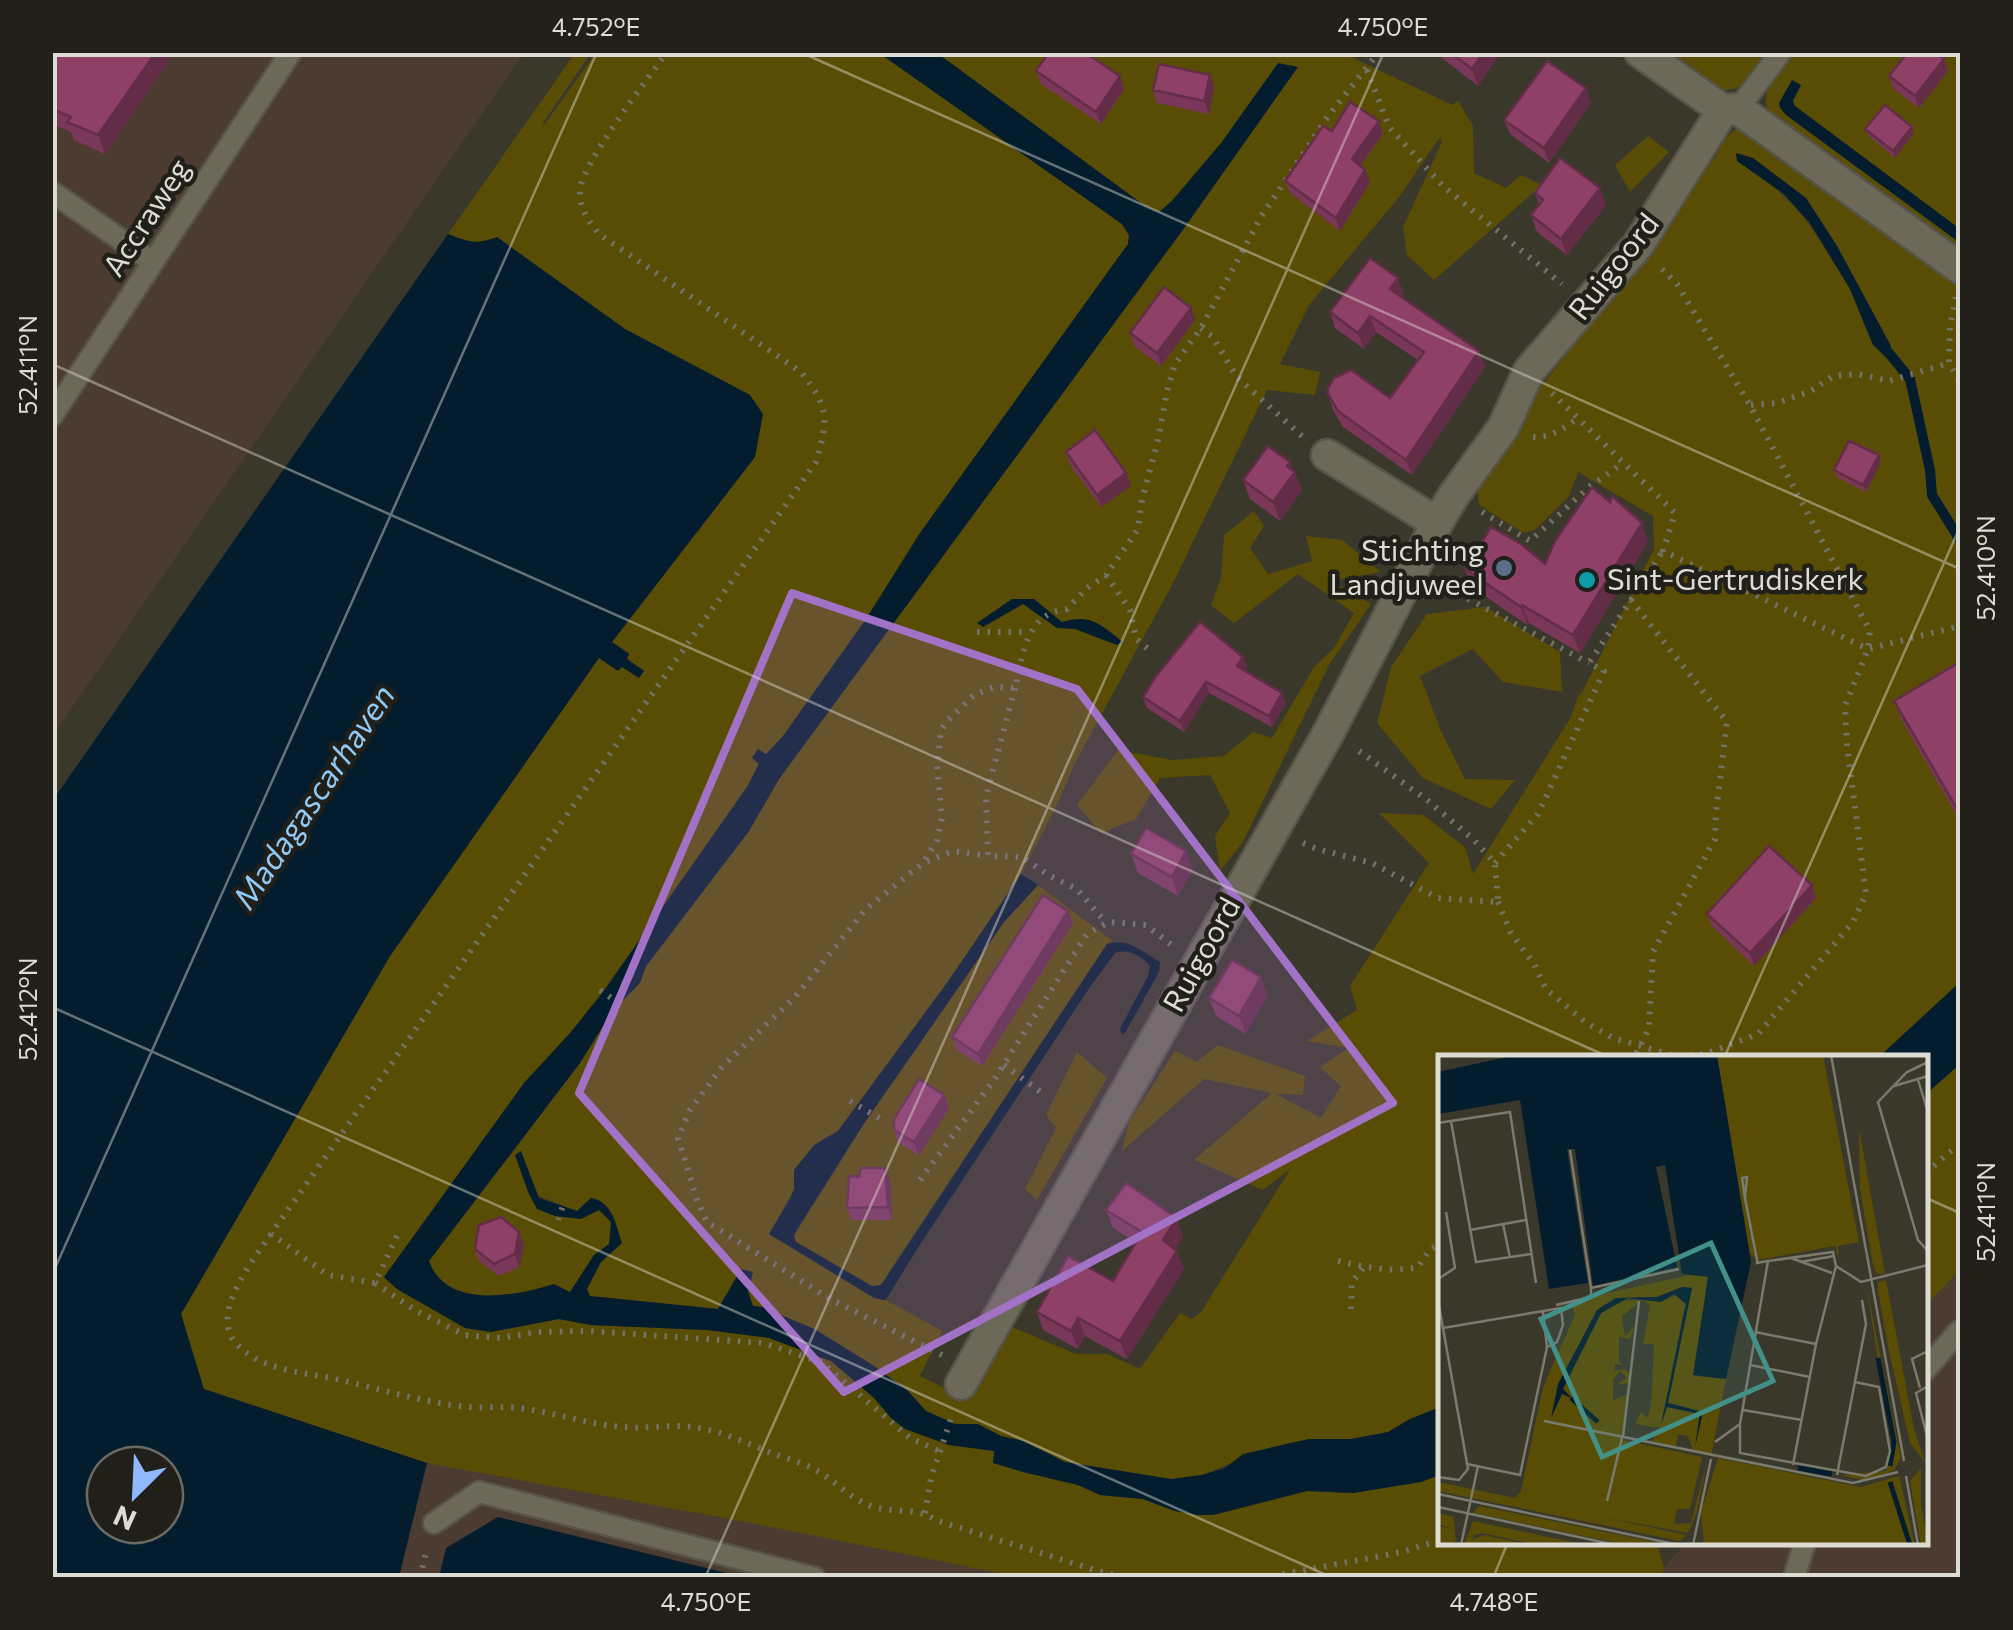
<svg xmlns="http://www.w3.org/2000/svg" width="2013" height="1630" viewBox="0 0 2013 1630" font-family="Commissioner,sans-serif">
<rect width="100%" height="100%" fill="#3a382a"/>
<path fill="#4c3b31" d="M53,53H524L53,735Z
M1960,1247V1577L1495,1578L1663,1568L1686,1543L1926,1542V1280Z
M397,1453L1061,1578H353Z"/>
<path fill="#594d05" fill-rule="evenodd" d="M575,53H591L543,123L544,125L596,53H879L1122,224L1129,236L1128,244L920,533L866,619L783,736L766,755L758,750L752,757L759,763L747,787L603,991L571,1033L524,1083L384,1278L397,1289L465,1328L491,1332L559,1319L591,1325L707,1330L769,1338L831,1361L874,1398L892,1419L949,1445L995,1451L993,1462L1023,1472L1078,1485L1100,1495L1143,1499L1175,1511L1213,1515L1307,1491L1353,1493L1421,1482L1440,1475V1542L1657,1543L1664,1568L1661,1578L1018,1577L777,1528L427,1463L203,1389L181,1314L390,956L599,657L618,670L621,666L644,670L626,659L629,653L612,642L755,457L750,395L625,329L607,316L480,243H472L448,234Z
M937,53H1343L1452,105L1458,101L1473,126L1474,173L1506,188L1521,175L1542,185L1434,280L1407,255L1403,227L1442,142L1440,137L1399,197L1309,305L1280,364L1320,372L1315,395L1267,390L1172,585L1074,765L1060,799L1021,874L949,980L838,1131L823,1139L794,1170V1189L769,1235L784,1242L881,1300H886L942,1331L920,1376L961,1396L1005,1324L1076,1354H1107L1140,1369L1180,1313L1192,1319L1201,1312L1291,1168L1263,1190L1194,1160L1272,1093L1204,1079L1122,1151L1129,1122L1175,1051L1197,1062L1218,1045L1305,1076L1303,1095L1276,1094L1321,1118L1341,1086L1320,1067L1349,1048L1307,1041L1357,1010L1350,986L1429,863L1379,813L1423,815L1465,847L1473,874L1571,717L1578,696L1581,694L1654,549L1653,516L1578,472L1569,496L1536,529L1524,533L1479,505L1477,489L1509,431L1531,399L1667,227L1685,195L1716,156L1724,139L1736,129L1747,131L1960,286V982L1879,1057L1440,1058V1407L1410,1419L1388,1432L1351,1439H1309L1268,1448L1202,1475L1171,1479L1065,1462L1023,1441L1001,1436L978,1424H955L926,1411L907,1390L871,1364L815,1329L762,1307L753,1306L748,1292L752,1279L726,1295L718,1309L590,1296L587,1289L601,1262L621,1243L613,1215L591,1198L577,1211L528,1192L556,1216L599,1210L611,1222L610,1244L594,1255L570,1293L554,1284C516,1296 448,1310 429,1261L580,1063L613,1010L640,983L646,967L749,831L779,779L1182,231L1297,67L1278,64C1244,111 1203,176 1159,212L1145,206ZM1736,154L1806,198L1837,246L1891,346L1889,360C1863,338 1864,315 1849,287C1821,236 1789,190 1738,162Z
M1665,53H1769C1761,63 1753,76 1743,84C1718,104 1685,67 1665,53Z
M1792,53H1960V256L1770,116C1757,90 1777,73 1792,53Z
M1648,136L1669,152L1630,192L1615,165Z
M1254,511L1264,526L1250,548L1268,574L1312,561L1306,536L1342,540L1381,572L1331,581L1371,604L1329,665L1243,842L1220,871L1215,836L1230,813L1210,775L1160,778L1136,819L1101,833L1077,805L1118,750L1172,760L1224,756L1253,732L1272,738L1314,667L1334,648L1354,613L1298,574L1234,623L1211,605L1221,578L1224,535Z
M1485,607L1560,652L1562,692L1503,682L1473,649L1420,676L1441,731L1465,779L1515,780L1491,809L1423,778L1377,723L1391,667L1427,614Z
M1038,885L1113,941L1107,944L881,1285L872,1287L796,1242L794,1236L863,1125L1004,922Z
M1077,1052L1107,1078L1037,1200L1025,1189L1056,1128L1046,1115Z
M1960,1064V1270L1926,1305V1094Z"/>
<path fill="#031d2e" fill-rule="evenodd" d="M879,53H937L1145,206L1159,212L1171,202L1221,143L1278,63L1298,67L1182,231L779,779L749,831L646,966L640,983L613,1010L580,1063L429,1261C446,1310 517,1296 554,1284L570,1292L594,1255L609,1244L611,1222L599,1210L581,1219L555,1216L537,1209L528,1192L515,1155L521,1151L539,1198L577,1211L591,1198C612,1201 616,1225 622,1243L601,1262L587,1289L590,1296L718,1309L741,1269L753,1272L748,1292L753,1306L762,1307L814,1329L871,1364L907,1390L926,1411L955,1424H978L1001,1436L1023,1441L1065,1462L1171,1479L1202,1475L1225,1468L1243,1454L1309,1439H1351L1388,1432L1410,1419L1440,1407V1475L1421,1482L1353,1493L1307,1491L1213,1515H1197L1175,1511L1143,1499L1100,1495L1078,1485L1023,1472L993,1463L994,1451L949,1445L905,1429L892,1419L874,1398L831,1361L769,1338L707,1330L591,1325L559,1319L491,1332L465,1328L397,1289L384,1277L524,1083L570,1033L604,991L747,787L759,764L752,758L758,749L766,754L783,736L866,619L920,533L1128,244L1129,235L1122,224Z
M1792,80L1801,85L1793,101L1795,106L1960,229V243L1786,115L1780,108L1779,103Z
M1736,153L1753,158L1806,198L1837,246L1891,346L1890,361L1873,345L1850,289L1809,222L1784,194L1737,161Z
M448,234C469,242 475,245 497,237L625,329L750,395L763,414L755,457L612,642L629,654L627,659L644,671L639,678L622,667L618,671L599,658L390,956L181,1314L204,1389L427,1463L399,1577H53V800ZM105,1465H165V1525H105Z
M1012,599H1034L1062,622C1091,613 1101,625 1123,642L1117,645L1075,629L1057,628L1023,604L983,627L977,623Z
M1021,874L1038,885L1004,922L863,1125L796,1231L794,1236L796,1242L872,1286L881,1285L1107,944C1127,937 1143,952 1160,962L1159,972L1125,1033L1122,1034L1120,1029L1148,976L1150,967C1144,956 1126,948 1115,953L1090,987L917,1249L889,1295L885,1300L874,1298L769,1234L791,1197L794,1189V1170L814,1145L838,1131L949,980Z
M1960,982V1064L1926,1094V1058L1879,1057Z
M498,1517L743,1577H439L446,1548Z"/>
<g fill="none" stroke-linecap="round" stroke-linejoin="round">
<path stroke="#031d2e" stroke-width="10" d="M1889,353L1910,379L1930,470L1932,495L1960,540"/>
<g stroke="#565448" stroke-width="25">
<path id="service" d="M1738,109L1781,52
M52,192L153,262
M52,416L291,52
M1926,1369L1958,1332H1960
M434,1523L479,1492L815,1578
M1794,1578L1805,1542"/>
</g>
<g stroke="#565448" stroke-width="35">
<path id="minor" d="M1640,52L1723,110L1738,109L1960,268
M1327,455L1437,523
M961,1384L1330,730L1437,523L1454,495L1503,428L1529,371L1638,245L1723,110"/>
</g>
<path stroke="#737266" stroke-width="6" stroke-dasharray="2.5 8" stroke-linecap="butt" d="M1367,70L1389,127L1443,186L1562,284
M1956,297L1950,326L1949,363L1960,382
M1201,328L1213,337L1236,376L1305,439
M1552,393L1675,513L1663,551L1868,649L1960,626
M1751,405L1777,403L1811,391L1833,376L1857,374L1889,381L1949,363
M1533,437C1551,438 1564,428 1578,418
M1482,512L1530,541L1589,487L1623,463
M1106,575L1130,610L1136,639L1153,653
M1440,584L1589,663
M1631,600L1663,551
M977,632H1028
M1015,688L986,796L988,856L1022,857L1050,876L1077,889L1106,923
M1303,843L1317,849L1372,863L1438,898L1498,902L1495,863L1474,840L1427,800L1355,748
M927,861L953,851L988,856
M1495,863L1538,814L1604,671L1589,663L1631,600L1727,722L1716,813L1715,839L1653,952L1649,1028L1634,1058
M1498,902L1511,933L1534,964L1546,989L1585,1022L1613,1038L1675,1056L1705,1054L1758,1034L1853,922L1866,894L1847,745L1845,706L1868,649L1870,631L1750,405L1677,284L1660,267
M600,990L621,1005
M1004,1065L1046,1096
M850,1101L881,1119
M1926,1173L1960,1143
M920,1180L994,1080L1087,934L1109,922L1146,925L1173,946
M558,1220L565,1200
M271,1234C254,1259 210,1312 235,1342C260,1372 306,1372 340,1380C380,1389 419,1401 459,1406C479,1409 499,1406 519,1408C554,1412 589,1425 624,1427C646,1429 670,1424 692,1427C719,1430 747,1443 771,1453C785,1458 801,1462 814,1469C834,1479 850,1499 871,1506C893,1514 916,1506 935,1520L1098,1571L1127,1578
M397,1236L375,1283L328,1275L271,1234L816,462C829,419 829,407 801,372L599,234C589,221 580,210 580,192C580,165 648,79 667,52
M1338,1261C1365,1267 1392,1273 1418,1267L1430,1249L1440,1245
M375,1283L416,1311L465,1335L500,1338L538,1332L589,1331L763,1343L821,1362L910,1438L941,1452
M1351,1309L1352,1282L1364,1267
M942,1355L832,1300L707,1222L697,1200L678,1138L690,1110L722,1067L795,997L865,910L924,862L937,840L942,818L937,766L941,730L948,720L974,695L994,687L1015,688C1023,655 1026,613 1067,609L1087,588L1106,575L1138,529L1142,500L1158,440L1168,387L1175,364L1201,328L1261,217L1329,115L1379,52
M925,1513L931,1478L953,1413
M420,1578L427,1548
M1262,1578L1402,1552L1440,1540"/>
<use href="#service" stroke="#6c6959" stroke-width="20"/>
<use href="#minor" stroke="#6c6959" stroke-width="30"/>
</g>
<path fill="#7a3759" d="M52,52H175L105,154L74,140L71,132L52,124Z
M1440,52H1501L1478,86L1442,58Z
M1036,71L1124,89L1101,124L1041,84Z
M1948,71L1919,108L1894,89L1889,76Z
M1210,75L1214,87L1209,114L1157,103L1153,90Z
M1586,88L1591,103L1549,163L1510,134L1504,120Z
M1379,121L1383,134L1360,166L1365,170L1370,182L1340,231L1290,193L1285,181L1332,131Z
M1865,129L1914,133L1895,158L1868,135Z
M1535,193L1606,205L1567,255L1537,232L1531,215L1539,205Z
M1404,294L1402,297L1479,351L1485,367L1412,475L1343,427L1333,410L1328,394L1390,398L1418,360L1376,332L1364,349L1335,328L1330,312Z
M1195,320L1161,366L1134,346L1130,333Z
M1066,452L1131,486L1101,507L1070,465Z
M1290,462L1302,490L1280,521L1250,499L1243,480Z
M1881,462L1866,492L1837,477L1834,470Z
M1648,542L1580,653L1529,623L1527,625L1472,587L1465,569L1545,564Z
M1243,657L1247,667L1245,670L1286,703L1272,727L1209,693L1184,732L1147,708L1143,697Z
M1960,662V821L1901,719L1894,701Z
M1186,851L1193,869L1178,896L1138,873L1131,854Z
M1812,885L1816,898L1754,966L1712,926L1707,914Z
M1068,911L1073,923L982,1066L957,1050L952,1037Z
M1268,995L1246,1034L1216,1016L1209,998Z
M944,1095L949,1108L919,1155L898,1142L894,1130Z
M885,1168L890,1181L892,1220H852L847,1208L859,1177Z
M1106,1210L1183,1237L1175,1249L1184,1269L1127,1359L1085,1336L1078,1349L1043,1330L1037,1312L1113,1281L1136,1242L1113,1228Z
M519,1232L524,1245L519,1267L499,1276L479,1261L475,1249Z"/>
<path fill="#632d48" d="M156,52H175L105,154L98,135Z
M1484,52H1501L1478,86L1472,69Z
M1944,59L1948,71L1919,108L1915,96Z
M1210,75L1214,87L1209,114L1204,101Z
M1120,76L1124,89L1101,124L1096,112Z
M1586,88L1591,103L1549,163L1544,148Z
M1379,121L1383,134L1356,171L1352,159Z
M1912,127L1914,133L1895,158L1893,151Z
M1365,170L1370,182L1340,231L1336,218Z
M1600,188L1606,205L1567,255L1561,239Z
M1398,278L1404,294L1396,305L1390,289Z
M1191,308L1195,320L1161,366L1157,353Z
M1370,316L1376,332L1364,349L1358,333Z
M1479,351L1485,367L1412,475L1406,460Z
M1879,455L1881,462L1866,492L1863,485Z
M1290,462L1302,490L1280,521L1273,502L1287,466Z
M1126,473L1131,486L1101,507L1097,495Z
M1642,523L1648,542L1580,653L1573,635Z
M1522,605L1529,623L1527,625L1521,607Z
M1243,657L1247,667L1241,677L1237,666Z
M1206,682L1209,693L1184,732L1180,721Z
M1282,693L1286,703L1272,727L1269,716Z
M1186,851L1193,869L1178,896L1172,877Z
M1812,885L1816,898L1754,966L1750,953Z
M1068,911L1073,923L982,1066L978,1054Z
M1261,977L1268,995L1246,1034L1239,1016Z
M944,1095L949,1108L919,1155L914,1142Z
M885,1168L890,1181L892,1220L888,1207Z
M1177,1218L1183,1237L1169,1259L1163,1240Z
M519,1232L524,1245L519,1267L515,1254Z
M1177,1251L1184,1269L1127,1359L1120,1341Z
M1078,1318L1085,1336L1078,1349L1071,1331Z"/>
<path fill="#8e4067" stroke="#632d48" stroke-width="2.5" d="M52,52H156L98,135L67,122L71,117L52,109Z
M1049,52H1084L1120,76L1096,112L1036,71Z
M1450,52H1484L1472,69Z
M1908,52H1936L1944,59L1915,96L1889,76Z
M1547,61L1586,88L1544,148L1504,120Z
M1159,64L1210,75L1204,101L1153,90Z
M1350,102L1379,121L1352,159L1365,170L1336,218L1285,181L1323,126L1332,131Z
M1885,105L1912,127L1893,151L1865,129Z
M1560,158L1600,188L1561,239L1531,215L1543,200L1535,193Z
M1370,258L1398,278L1390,289L1479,351L1406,460L1338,411L1328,394V388L1334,378L1351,370L1390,398L1424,352L1370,316L1358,333L1330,312Z
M1164,287L1191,308L1157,353L1130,333Z
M1095,430L1126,473L1097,495L1066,452Z
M1849,441L1879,455L1863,485L1834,470Z
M1268,446L1290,462L1287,466L1295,472L1273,502L1243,480Z
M1592,487L1610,502L1612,496L1642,523L1573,635L1522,605L1521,607L1465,569L1491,527L1521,544L1545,564L1555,541Z
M1200,622L1243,657L1237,666L1282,693L1269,716L1206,682L1180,721L1143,697L1156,676Z
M1960,662V814L1894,701Z
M1146,828L1186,851L1172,877L1131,854Z
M1769,846L1812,885L1750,953L1707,914Z
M1043,895L1068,911L978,1054L952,1037Z
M1232,960L1261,977L1239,1016L1209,998Z
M919,1079L944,1095L914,1142L894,1130V1119Z
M861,1168H885L888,1207L847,1208L849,1176L859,1177Z
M1126,1183L1177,1218L1163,1240L1177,1251L1120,1341L1078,1318L1071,1331L1037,1312L1068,1256L1113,1281L1142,1232L1106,1210Z
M501,1217L519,1232L515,1254L494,1264L475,1249L479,1225Z"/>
<path fill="#a272c7" fill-opacity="0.2" stroke="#a272c7" stroke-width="8" stroke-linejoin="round" d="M792,593L1077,689L1393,1103L844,1392L579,1093Z"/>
<path fill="none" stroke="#dddcd3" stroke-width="2.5" stroke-opacity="0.45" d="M800,52L1960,569M52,364L1611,1058M52,1007L1333,1578M1724,1058L1960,527M1926,1198L1960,1213M52,1275L597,52M705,1578L1384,52M1493,1578L1508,1542"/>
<circle fill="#5c6f8a" stroke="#201f19" stroke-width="4" cx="1504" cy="568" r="10"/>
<circle fill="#0f9aa8" stroke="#201f19" stroke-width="4" cx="1587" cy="580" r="10"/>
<g text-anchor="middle" stroke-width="9" stroke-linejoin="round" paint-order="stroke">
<g font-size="30" fill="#dddcd3" stroke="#201f19">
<text transform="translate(147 218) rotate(-57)" y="10">Accraweg</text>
<text transform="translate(1614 267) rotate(-52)" y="10">Ruigoord</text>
<text transform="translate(1202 955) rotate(-61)" y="10">Ruigoord</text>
</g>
<g font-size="30" fill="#dddcd3" stroke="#201f19" text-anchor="end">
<text x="1484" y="561">Stichting<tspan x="1484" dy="34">Landjuweel</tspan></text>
<text x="1607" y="590" text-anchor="start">Sint-Gertrudiskerk</text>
</g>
<g font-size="32" font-style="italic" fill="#8ecaf5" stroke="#201f19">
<text transform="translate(314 797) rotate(-56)" y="11">Madagascarhaven</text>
</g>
</g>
<g transform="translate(1438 1055)">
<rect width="490" height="490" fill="#3a382a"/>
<path d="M279,0H385L421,187L400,191L401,203L397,191L320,205L312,199ZM421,73L447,219H439L435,210L422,134ZM265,217L270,222L257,321L288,324L273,401L255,395L250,381L240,379L238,392L214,386L222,373L197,369L203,357L209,363L213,350L216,289H205L212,250L205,245L184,261L187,281L197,271L192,284L181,282V307L187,310L177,309L176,316L185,314L191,317V328L178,330L189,323L182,316L175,325V345L191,339L184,385L264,402L252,454H239L236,469L253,468L269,406L259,457L250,478L165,462L248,480L242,486L0,436V427L77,443L83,436L105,332L137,260L133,246ZM243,232L254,233L230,348L265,357L257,392L262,359L229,352L223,369L250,235L224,246L182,245L163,258L114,352L159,255L178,243L219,242ZM448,225L476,374L487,407L472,388L451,296L440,236V227ZM428,229L463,403L456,415L429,426L403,420L448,416L455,400ZM280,403L423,432L461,421L477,490H266L263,457ZM483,413V449L490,490H483L472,426ZM41,451L231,490H189L35,458ZM0,458L16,462L18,490H0V471L15,474L0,469ZM35,466L148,490H99L44,478L36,480L34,485L46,480L91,490H26Z" fill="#594d05" fill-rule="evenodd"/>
<path d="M78,0H279L313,207L288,324L255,320L270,222L244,219L227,110L218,112L239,212L155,231L137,94H129L150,228L111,234L82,45L0,59V17ZM245,232L254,233L230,348L265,357L257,392L262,359L229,352L223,370L248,249L236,239L223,247L190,243L163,258L125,334L135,344L124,339L113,363L120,329L159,255L178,243L219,242Z" fill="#031d2e"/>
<path fill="none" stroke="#031d2e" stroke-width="5" d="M440,303L456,387L452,411M133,343L160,367M360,413L394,419M452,427L472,490"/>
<path fill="none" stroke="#7b7a6e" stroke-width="2.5" d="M393,0L466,406M490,7L469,17L440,47L480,185L490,196M480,25L490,57M456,31L490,21M13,66L38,207L93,199M0,68L72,57L98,228M132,95L153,233L241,214M307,143L309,122L304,123L307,143L319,205V208L330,206M65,169L72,203M32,175L88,165M353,203L394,218M362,207L396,201M0,224L17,213L8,157M0,245L30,414L21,425L0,422M118,250L153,242V233M105,257L109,292M5,273L123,253L125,270L119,287L109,292L82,420L29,409M317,277L378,289L355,410M378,289L398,211M312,310L372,322M490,331L478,338L490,385M482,333L474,304L490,296M305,355L364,365M106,366L415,428L460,417M302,369V398L428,421L448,412L452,396L441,332L417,327M185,382L201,246M277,387L302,369L330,206L395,197L398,211L423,227L490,210M399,420L428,269L424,245M468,421L480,490M0,439L241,490M169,446L184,383M0,452L178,490M23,490L40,411M255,490L273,404"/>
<path fill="#429087" fill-opacity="0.15" stroke="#429087" stroke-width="5" d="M273,188L335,326L164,402L103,264Z"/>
<rect width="490" height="490" fill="none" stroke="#dddcd3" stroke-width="5"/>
</g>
<rect width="2013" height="1630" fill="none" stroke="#201f19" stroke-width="110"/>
<g transform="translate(135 1495) rotate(204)"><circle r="48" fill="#201f19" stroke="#6c6b63" stroke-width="2.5"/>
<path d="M0-8L18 38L0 25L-18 38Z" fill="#8fb8fd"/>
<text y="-15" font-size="28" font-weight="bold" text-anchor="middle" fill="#dddcd3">N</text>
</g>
<rect x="55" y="55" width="1903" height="1520" fill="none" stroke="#dddcd3" stroke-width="4"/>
<g font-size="25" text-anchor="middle" fill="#dddcd3">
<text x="596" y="36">4.752°E</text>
<text x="1383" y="36">4.750°E</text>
<text transform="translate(28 365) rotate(-90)" y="9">52.411°N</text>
<text transform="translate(1986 568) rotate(-90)" y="9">52.410°N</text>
<text transform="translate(28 1009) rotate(-90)" y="9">52.412°N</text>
<text transform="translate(1986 1212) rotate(-90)" y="9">52.411°N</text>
<text x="706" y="1611">4.750°E</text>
<text x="1494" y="1611">4.748°E</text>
</g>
</svg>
